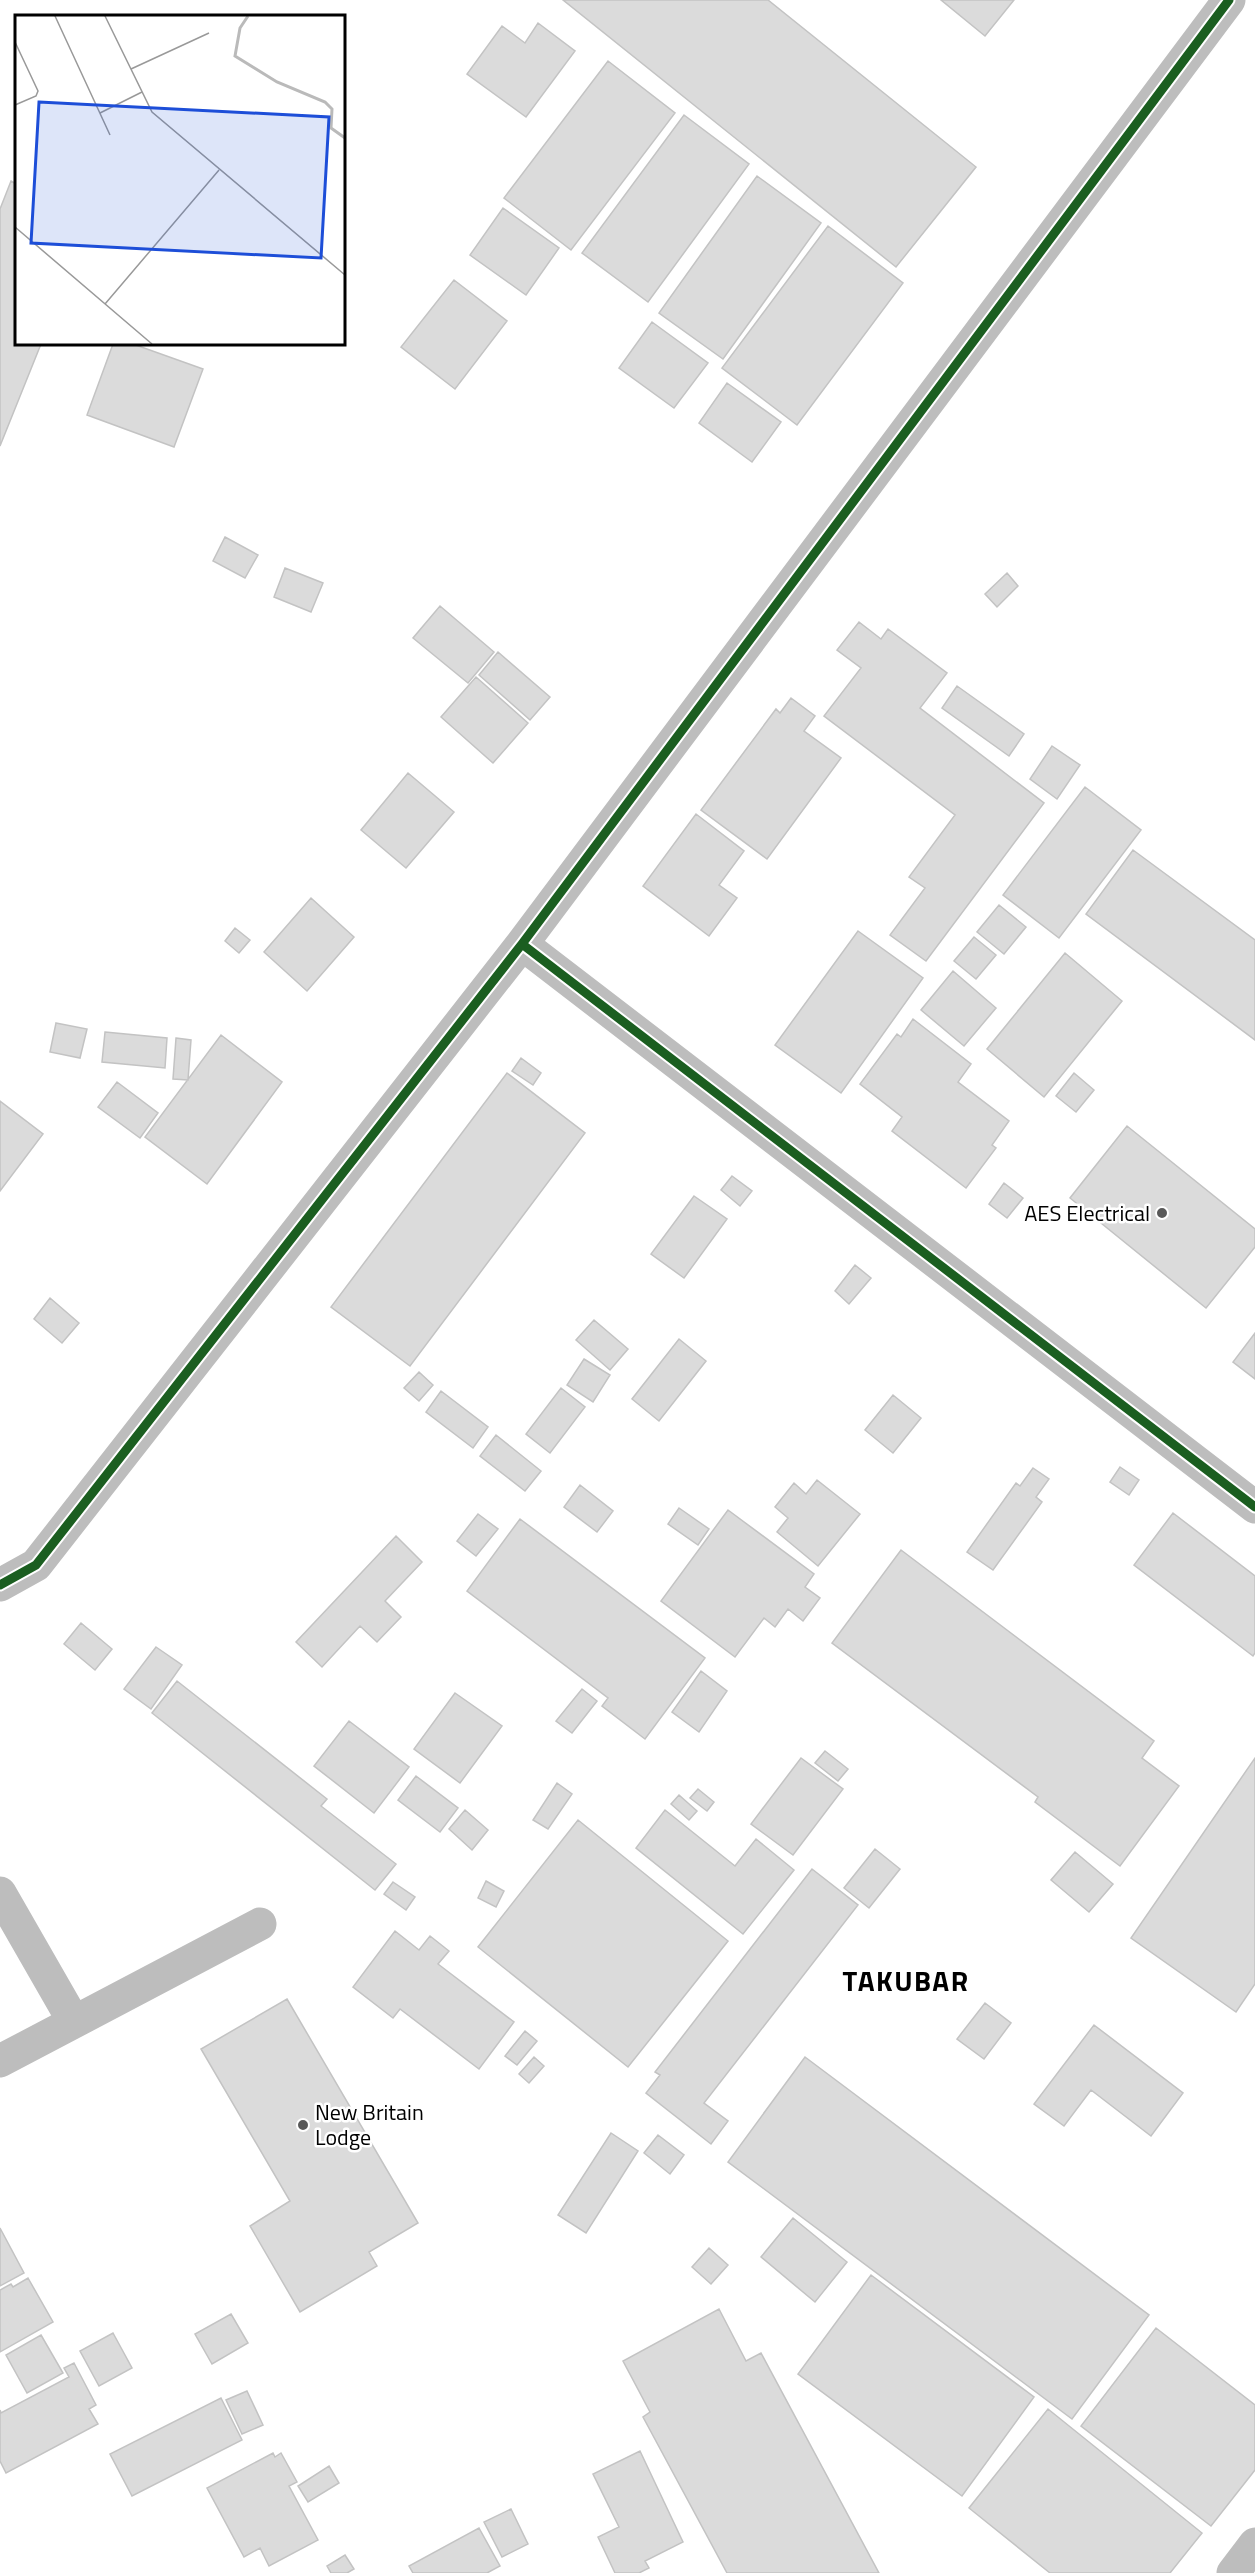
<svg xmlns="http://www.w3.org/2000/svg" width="1255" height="2573" viewBox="0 0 1255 2573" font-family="'Titillium Web',sans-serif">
<rect width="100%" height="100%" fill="#fff"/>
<path fill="#dbdbdb" stroke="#c3c3c3" stroke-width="1.5" d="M563,0H768L976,167L896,267Z
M941,0H1014L985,36Z
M538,23L575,51L526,117L467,74L502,26L525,43Z
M608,61L675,113L571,250L504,198Z
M684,115L749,164L648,302L582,253Z
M757,176L821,223L723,359L659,313Z
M11,181L16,184V344H41L0,446V209Z
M503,208L559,248L526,295L470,255Z
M828,226L903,283L797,425L722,368Z
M454,280L507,321L455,389L401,347Z
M652,322L708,363L674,408L619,368Z
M113,344H133L203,369L174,447L87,415Z
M727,383L781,422L752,462L699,423Z
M225,537L258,555L245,578L213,561Z
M285,568L323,583L311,612L274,597Z
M1007,573L1018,586L997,607L985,594Z
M440,606L494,652L468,683L413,638Z
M859,622L881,639L888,629L947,673L920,708L1044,803L926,961L890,935L925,888L909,877L955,815L824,716L861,668L837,650Z
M498,652L550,697L530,720L479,675Z
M476,677L528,723L493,763L441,717Z
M957,686L1024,734L1009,756L942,708Z
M791,698L815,716L804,731L841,758L767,859L701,810L776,709L780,713Z
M1052,746L1080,765L1057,799L1030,779Z
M408,773L454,812L406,868L361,830Z
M1085,787L1141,830L1059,938L1003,895Z
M696,814L744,851L719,885L737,898L709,936L643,886Z
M1133,850L1255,940V1040L1086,914Z
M311,898L354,937L307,991L264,952Z
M999,905L1026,927L1004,954L977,932Z
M235,928L250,940L239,953L225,941Z
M858,931L923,978L841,1093L775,1045Z
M974,937L996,955L976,979L954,961Z
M1065,953L1122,1001L1044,1097L987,1049Z
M953,971L996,1008L964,1046L921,1010Z
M913,1019L971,1064L958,1082L1009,1121L992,1145L996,1148L966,1188L892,1131L902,1117L860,1084L897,1034L901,1037Z
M56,1023L87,1029L80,1058L50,1052Z
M105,1032L167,1038L165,1068L102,1062Z
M221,1035L282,1082L207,1184L145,1137Z
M176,1038L191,1040L188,1080L173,1079Z
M521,1058L541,1073L533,1085L512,1071Z
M507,1073L585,1133L410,1366L331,1307Z
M1074,1073L1094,1090L1076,1112L1056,1096Z
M117,1082L158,1113L140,1138L98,1107Z
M0,1101L43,1134L0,1191Z
M1127,1126L1255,1229V1247L1206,1308L1070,1198Z
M732,1176L752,1191L740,1206L721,1190Z
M1004,1183L1023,1198L1007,1218L989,1204Z
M694,1196L727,1219L684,1278L651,1254Z
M855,1265L871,1278L849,1304L835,1291Z
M50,1298L79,1323L62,1343L34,1319Z
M594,1320L628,1349L610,1370L576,1340Z
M1255,1333V1379L1233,1362Z
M679,1339L706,1361L659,1421L632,1399Z
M584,1359L610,1375L593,1402L567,1385Z
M419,1372L433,1385L419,1401L404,1388Z
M561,1388L585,1407L550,1453L526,1434Z
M441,1391L488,1427L473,1448L426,1412Z
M893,1395L921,1418L893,1453L865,1430Z
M496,1435L541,1471L525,1491L480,1456Z
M1120,1467L1139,1480L1129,1495L1110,1482Z
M1033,1468L1049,1479L1036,1497L1042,1502L993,1570L967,1552L1016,1483L1020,1486Z
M817,1480L860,1514L818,1566L777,1532L788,1518L775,1507L794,1483L806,1494Z
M580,1485L613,1511L597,1532L564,1507Z
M679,1508L709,1529L698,1545L668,1524Z
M728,1510L814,1574L805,1587L820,1598L803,1621L788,1609L775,1627L764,1618L735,1657L661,1601Z
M1173,1513L1255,1576V1653L1253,1656L1134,1565Z
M478,1514L498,1529L476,1556L457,1541Z
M520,1519L705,1658L645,1739L602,1706L608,1698L467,1591Z
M396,1536L422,1562L385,1601L401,1617L377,1642L360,1626L322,1667L296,1642Z
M901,1550L1154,1741L1142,1758L1179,1786L1120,1866L1035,1802L1038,1797L832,1643Z
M81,1623L112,1649L95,1670L64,1644Z
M156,1647L182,1665L151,1709L124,1689Z
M701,1671L727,1691L699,1732L672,1712Z
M177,1681L327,1799L321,1806L396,1864L375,1890L152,1713Z
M582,1689L597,1701L572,1733L556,1721Z
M455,1693L502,1726L460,1783L414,1749Z
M349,1721L409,1767L374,1813L314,1766Z
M825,1751L848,1769L838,1781L815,1763Z
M801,1758L843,1789L793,1855L751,1824Z
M1255,1758V1984L1236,2012L1131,1938Z
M416,1776L458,1808L440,1832L398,1800Z
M557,1783L572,1794L548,1829L533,1820Z
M698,1789L714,1802L707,1811L690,1798Z
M679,1795L697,1811L689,1820L671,1804Z
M465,1810L488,1830L472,1850L449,1829Z
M665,1810L735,1866L756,1839L794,1870L743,1934L636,1848Z
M578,1820L728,1941L628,2067L478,1947Z
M875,1849L900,1869L869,1908L844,1888Z
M1075,1852L1113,1884L1089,1912L1051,1880Z
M812,1869L858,1905L704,2103L728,2121L711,2144L646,2093L660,2075L655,2072Z
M486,1881L504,1891L496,1907L478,1898Z
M393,1882L415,1897L406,1910L384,1894Z
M395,1931L419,1950L430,1936L449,1951L438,1964L514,2022L479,2069L400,2009L393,2018L353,1987Z
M287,1999L418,2223L369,2252L377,2266L300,2312L250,2226L290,2201L201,2049Z
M985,2003L1011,2023L984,2059L957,2039Z
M1094,2025L1183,2093L1151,2136L1091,2090L1064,2126L1034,2104Z
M525,2031L537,2041L517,2065L505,2056Z
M534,2057L544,2066L529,2083L519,2074Z
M805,2057L1149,2315L1072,2419L728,2162Z
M611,2133L638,2151L586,2233L558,2215Z
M658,2135L684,2155L670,2174L644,2153Z
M793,2218L847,2262L815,2302L761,2257Z
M0,2228L24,2273L0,2286Z
M709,2248L728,2265L711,2284L692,2267Z
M871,2275L1034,2397L962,2496L798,2374Z
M28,2278L53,2322L0,2352V2290L11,2284L13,2287Z
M719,2309L746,2361L761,2353L879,2573H727L643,2417L650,2412L623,2361Z
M231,2314L248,2343L212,2364L195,2334Z
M1156,2328L1255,2405V2470L1211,2526L1081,2426Z
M113,2333L132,2368L99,2386L80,2351Z
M41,2335L63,2373L27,2393L6,2355Z
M74,2363L96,2405L89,2409L98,2424L6,2473L0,2461V2410L1,2413L69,2377L64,2368Z
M247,2391L263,2425L242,2434L226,2400Z
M221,2398L242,2440L132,2496L110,2454Z
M1048,2409L1202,2533L1170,2573H1050L969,2508Z
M640,2451L683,2542L645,2561L649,2568L639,2573H615L598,2537L619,2527L593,2474Z
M273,2453L275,2457L281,2453L297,2482L289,2486L318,2540L269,2566L260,2548L244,2557L207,2488Z
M329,2466L339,2483L308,2502L298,2486Z
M511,2509L528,2544L502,2557L484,2522Z
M479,2528L500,2566L487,2573H413L409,2566Z
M345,2555L354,2569L347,2573H331L327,2566Z"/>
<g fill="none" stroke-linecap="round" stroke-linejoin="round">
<path stroke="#bdbdbd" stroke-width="33" d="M522,944L1255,1507
M0,1585L36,1565L522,944L1229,0
M0,1893L74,2022
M0,2061L260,1924
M1233,2573L1255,2544"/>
<g stroke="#fff" stroke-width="13">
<path id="cycleway" d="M522,944L1255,1507
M0,1585L36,1565L522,944L1229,0"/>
</g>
<use href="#cycleway" stroke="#1b5e20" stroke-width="9"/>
</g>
<g fill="#595959" stroke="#fff" stroke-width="2">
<circle cx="1162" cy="1213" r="6"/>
<circle cx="303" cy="2125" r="6"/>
</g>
<g text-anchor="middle" stroke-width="5" stroke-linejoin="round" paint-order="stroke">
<g font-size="22" fill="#000" stroke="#fff" text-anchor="end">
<text x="1150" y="1221">AES Electrical</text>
<text x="315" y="2120" text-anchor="start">New Britain<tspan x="315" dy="25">Lodge</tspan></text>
</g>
<g font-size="28" font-weight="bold" letter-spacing="1.5" fill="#000" stroke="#fff">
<text x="906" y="1991">TAKUBAR</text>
</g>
</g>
<g transform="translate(15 15)">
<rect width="330" height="330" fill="#fff"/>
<path fill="none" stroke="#bababa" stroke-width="3" d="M233,1L225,13L220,41L262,67L310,87L317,94L316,113L330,123"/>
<path fill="none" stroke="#999" stroke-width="1.5" d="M40,1L95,120M90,1L137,97L330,260M0,27L23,76L21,81L0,90M116,54L194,18M85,98L127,77M0,212L137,329M90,289L204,155"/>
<path fill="#1d4ed8" fill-opacity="0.15" stroke="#1d4ed8" stroke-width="3" d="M24,87L314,102L306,243L16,228Z"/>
<rect width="330" height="330" fill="none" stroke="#000" stroke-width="3"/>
</g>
</svg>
